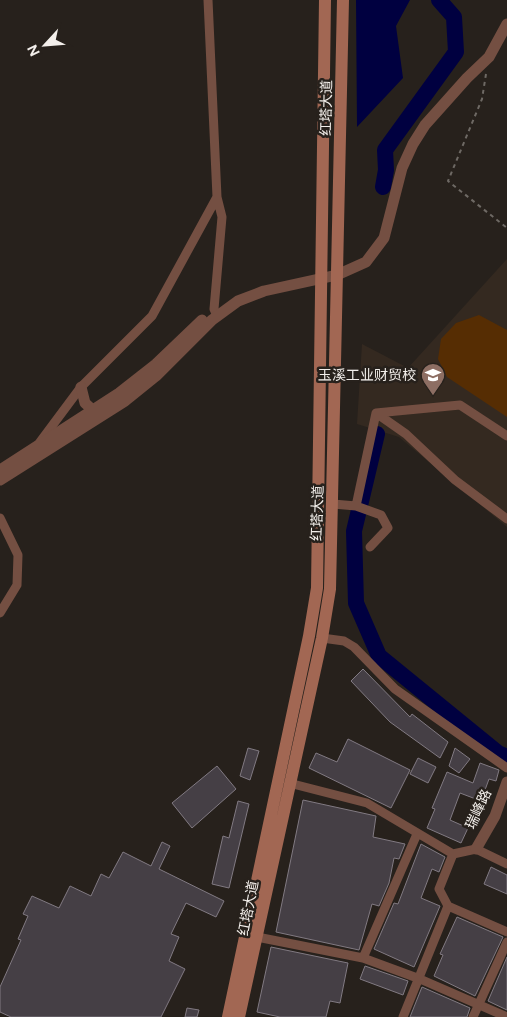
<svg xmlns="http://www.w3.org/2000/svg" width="507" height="1017" viewBox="0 0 507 1017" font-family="Figtree,'Noto Sans SC',sans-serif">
<rect width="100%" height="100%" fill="#27211c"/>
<path fill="#342920" d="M507,259V527L399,437L357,424L362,344L408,368Z"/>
<path fill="#562d03" d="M479,315L507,330V417L447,377L438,359L441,339L456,323Z"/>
<path fill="#000040" d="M356,0H410L396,26L403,78L357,127Z"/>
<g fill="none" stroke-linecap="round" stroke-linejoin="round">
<path stroke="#000040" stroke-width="16" d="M383,187L386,170L385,150L456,52L454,17L439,0
M377,434L354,531L356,603L379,656L498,753L507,757"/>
</g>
<path fill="#453f45" stroke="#817a82" d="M363,669L410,717L412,714L448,742L440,758L390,722L351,681Z
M348,739L410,770L391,808L309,768L316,753L337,762Z
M248,748L259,751L250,780L240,776Z
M455,748L470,759L459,773L449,766Z
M418,758L436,767L428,783L410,774Z
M480,763L499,770L496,781L489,779L481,801L460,793L450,820L468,828L461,843L427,828L435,809L432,808L447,772L473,783Z
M217,766L236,789L192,828L172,803Z
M303,800L376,816L373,837L405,844L399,859L394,858L389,883L379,906L372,904L359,950L276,932Z
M238,801L249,804L229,888L212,884L223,836L229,838Z
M162,842L170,846L159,869L224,901L216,917L186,903L171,934L179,937L169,961L185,969L161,1017H11L0,1012V987L21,940L18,939L28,916L23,914L32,896L59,908L70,886L91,896L101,874L109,878L123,852L151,866Z
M421,844L445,857L439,872L432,869L421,898L440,906L414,967L374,949L394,903L398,904Z
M491,867L507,875V894L484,884Z
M457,917L503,937L475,996L434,976L443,955L440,954Z
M271,947L348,963L340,1003L330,1001L326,1017H280L257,1012Z
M507,957V1010L488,1001Z
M365,966L408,981L403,995L360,979Z
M422,987L470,1008L467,1017H410Z
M187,1008L199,1010L197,1017H185Z"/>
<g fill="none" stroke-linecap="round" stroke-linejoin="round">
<path stroke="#6e6964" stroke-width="2" stroke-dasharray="4 4" stroke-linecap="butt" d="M486,74L482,99L448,181L507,228"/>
<path stroke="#744f42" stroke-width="9" d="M217,316L214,309L222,217L217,197
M376,413L460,405L507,436
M40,442L81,387L152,316L217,197L208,0
M333,504L356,506L381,515L388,528L370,547
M356,506L376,413L406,434L455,480L507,519
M0,518L18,555L17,585L0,613
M322,638L344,641L354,647L395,689L507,768
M289,783L367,803L453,854
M448,906L507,932
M257,937L363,958L420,979L507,1017
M363,958L417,834
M403,1017L448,906L439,889L453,854L476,849L507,864
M473,1017L507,942"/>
<path stroke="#744f42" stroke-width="11" d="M81,387L85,403L97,414
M0,470L119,393L156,364L202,320
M0,480L125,401L156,376L212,320L238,301L264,291L337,275L366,262L384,238L402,168L413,144L425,125L467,78L489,57L507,24
M476,849L495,816L507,782"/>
<path stroke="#a26753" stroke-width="12" d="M228,1017L309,636L317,588L325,0
M239,1017L322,638L330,589L343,0"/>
</g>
<defs>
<g id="school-pin" transform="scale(1.25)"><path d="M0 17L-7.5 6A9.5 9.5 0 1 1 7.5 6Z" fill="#8d6e63" stroke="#27211c"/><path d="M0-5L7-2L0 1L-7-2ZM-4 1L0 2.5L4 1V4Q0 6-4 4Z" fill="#fff"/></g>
</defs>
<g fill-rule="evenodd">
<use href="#school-pin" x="433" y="375"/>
</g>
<g text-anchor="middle" stroke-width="5" stroke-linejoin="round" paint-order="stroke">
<g font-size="14" fill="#f3efeb" stroke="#27211c">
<text transform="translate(326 108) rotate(-89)" y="5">红塔大道</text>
<text transform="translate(317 513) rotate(-88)" y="5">红塔大道</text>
<text transform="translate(478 809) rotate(-65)" y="5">瑞峰路</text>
<text transform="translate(248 908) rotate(-79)" y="5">红塔大道</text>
</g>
<g font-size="14" fill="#f3efeb" stroke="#27211c" text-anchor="end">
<text x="416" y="380">玉溪工业财贸校</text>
</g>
</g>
<g transform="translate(45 45) rotate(244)" stroke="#27211c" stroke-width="4" paint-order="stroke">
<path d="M0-4L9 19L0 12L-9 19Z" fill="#f3efeb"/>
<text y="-8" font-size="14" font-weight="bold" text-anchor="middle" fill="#f3efeb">N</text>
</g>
</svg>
